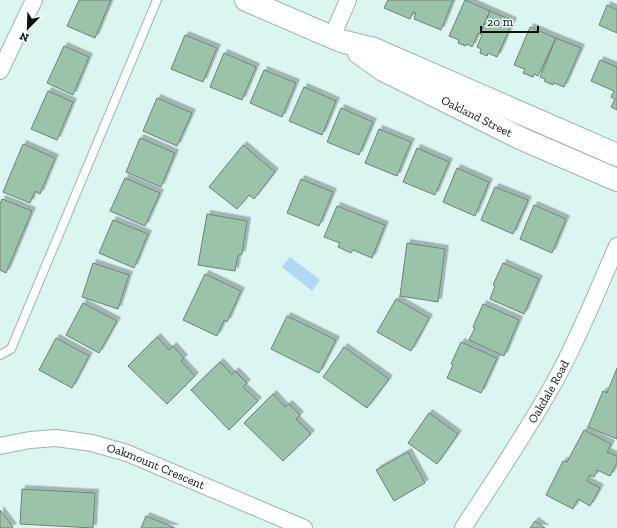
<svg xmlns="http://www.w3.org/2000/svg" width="617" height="528" viewBox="0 0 617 528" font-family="'Zilla Slab',serif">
<defs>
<filter id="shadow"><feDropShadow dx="3.5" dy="-3.5" stdDeviation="0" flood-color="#0004"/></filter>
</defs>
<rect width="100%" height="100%" fill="#dbf5f1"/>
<path fill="#b2d7f4" d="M290,257L320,280L312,291L282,267Z"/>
<path fill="#9ac3aa" stroke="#6e8175" filter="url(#shadow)" d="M79,0H111L95,38L67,26Z
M388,0H453L441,30L414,19L416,13L413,12L410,19L384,8Z
M465,0L490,11L480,34L478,33L472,47L467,44L466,46L458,43L459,40L449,36Z
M607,5L617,10V33L599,25Z
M490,11L513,21L497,57L488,53L487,56L480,53L481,49L477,47L482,35L480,34Z
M530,27L556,38L538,76L534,74L533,77L523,73L525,69L514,65Z
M185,35L217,48L203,82L171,69Z
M556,38L581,48L564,87L554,83L553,85L544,81L545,79L540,77Z
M64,46L89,57L73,95L47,83Z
M224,53L256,67L242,100L210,87Z
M600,60L617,67V110L611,107L615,99L611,97L614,91L591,81Z
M264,70L296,83L282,117L250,103Z
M304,87L336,101L322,135L289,121Z
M48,91L73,102L57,140L31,129Z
M157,98L192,113L177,146L143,131Z
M341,108L373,122L359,155L327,142Z
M379,129L411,142L397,176L365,163Z
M140,138L175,153L161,187L126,172Z
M23,144L55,158L40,194L35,191L30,203L3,192Z
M243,145L275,172L254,199L249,195L237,209L209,187Z
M417,148L449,162L435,195L403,182Z
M457,168L489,182L475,216L443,202Z
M125,178L160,193L145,226L110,211Z
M301,179L333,192L319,226L287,213Z
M495,187L528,200L513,234L481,220Z
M2,199L32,211L6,273L0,270V204Z
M534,205L566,219L552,253L520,239Z
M337,206L385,225L372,258L353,250L351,253L338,247L340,243L324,237Z
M207,214L247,221L242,254L238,255L235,271L198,265Z
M113,220L148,234L134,268L99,253Z
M407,243L445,249L438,302L400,296Z
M93,263L129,275L118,309L82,297Z
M503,263L539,279L524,314L490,299L495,286L493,285Z
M205,274L241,291L227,322L224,320L217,336L183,320Z
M396,299L429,318L411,351L377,332Z
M83,303L117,321L99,353L66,335Z
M483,304L519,320L504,356L469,340L475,328L473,327Z
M287,316L336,340L319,373L271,349Z
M157,337L169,350L173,346L184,358L181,361L195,376L167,404L128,366Z
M56,338L89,356L72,388L39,370Z
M461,342L497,358L481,393L447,378L453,365L451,364Z
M344,347L389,379L367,408L323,377Z
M220,362L232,375L235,371L247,383L243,387L258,401L229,430L191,390Z
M617,368V439L588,427L603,391L607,393Z
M273,394L285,407L289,404L300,415L296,419L311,434L283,461L244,423Z
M429,413L458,434L437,464L408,443Z
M584,430L611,444L607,452L617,456V463L610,476L597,470L594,477L590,475L587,481L600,488L590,506L578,499L573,509L546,495L563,461L567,462Z
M408,452L425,483L394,501L376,470Z
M22,489L95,493L93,528L20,524Z
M0,510L13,527L11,528H0Z
M146,516L175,528H141Z
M535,521L545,528H530Z"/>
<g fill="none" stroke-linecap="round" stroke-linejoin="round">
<g stroke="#9db6b2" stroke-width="10">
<path id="lane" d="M0,355L11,349L157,0"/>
</g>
<g stroke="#9db6b2" stroke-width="18">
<g id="street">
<path d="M332,37L348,0"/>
<path d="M0,71L34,0"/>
<path id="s1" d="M0,446L30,440L56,438L92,443L127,453L304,528"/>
<path id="s2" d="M463,528C494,480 527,432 555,381C579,338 597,291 617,246"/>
</g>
</g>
<g stroke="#9db6b2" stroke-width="24">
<g id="secondary">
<path d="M246,0L341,41L374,49L617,155"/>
<path id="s3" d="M359,53L383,70L522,139L617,180"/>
</g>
</g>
<use href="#lane" stroke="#fff" stroke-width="8"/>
<use href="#street" stroke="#fff" stroke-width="16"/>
<use href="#secondary" stroke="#fff" stroke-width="22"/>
</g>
<g text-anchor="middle" stroke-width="3" stroke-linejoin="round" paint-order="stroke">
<g font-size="12" fill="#091211" stroke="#f4fffd">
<text dy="4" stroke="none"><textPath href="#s3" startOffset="134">Oakland Street</textPath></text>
<text dy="4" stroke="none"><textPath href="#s2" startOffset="161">Oakdale Road</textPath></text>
<text dy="4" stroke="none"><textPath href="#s1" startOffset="161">Oakmount Crescent</textPath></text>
</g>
</g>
<g transform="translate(28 28) rotate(203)" stroke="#f4fffd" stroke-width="3" paint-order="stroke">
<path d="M0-3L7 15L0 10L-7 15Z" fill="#091211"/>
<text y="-6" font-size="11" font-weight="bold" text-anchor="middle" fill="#091211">N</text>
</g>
<path d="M481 26v6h57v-6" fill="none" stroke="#091211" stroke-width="2"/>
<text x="487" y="26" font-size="12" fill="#091211" stroke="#f4fffd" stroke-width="3" paint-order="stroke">20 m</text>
</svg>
